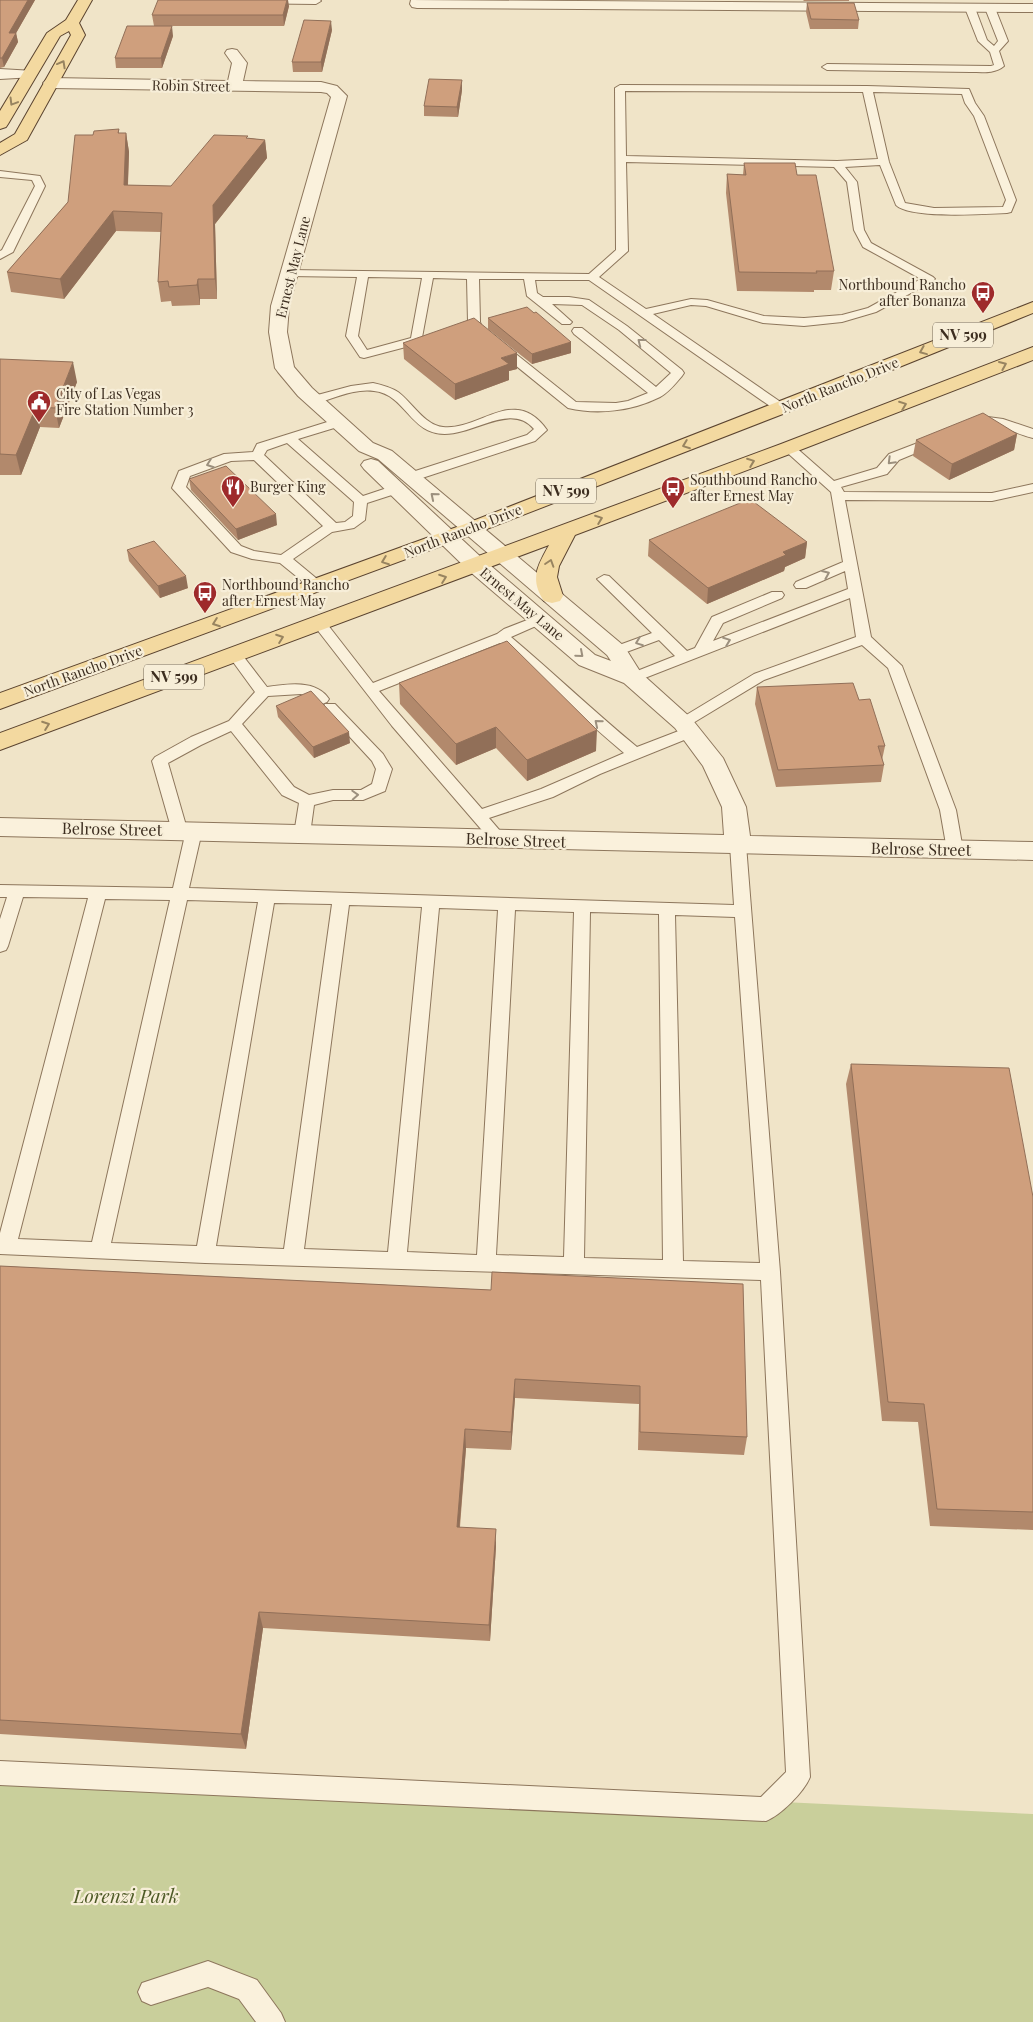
<svg xmlns="http://www.w3.org/2000/svg" width="1033" height="2022" viewBox="0 0 1033 2022" font-family="'Playfair Display',serif">
<rect width="100%" height="100%" fill="#f0e4c8"/>
<path fill="#c9cf9b" d="M0,1764L1033,1814V2022H0Z"/>
<g fill="none" stroke-linecap="round" stroke-linejoin="round">
<g stroke="#8d765c" stroke-width="2">
<path id="service" d="M212,0H320L321,1L316,4L217,3Z
M970,5L975,8L987,40L994,46L998,41L985,8L990,5L995,8L1008,41L999,51L1004,66C995,74 982,72 971,72L827,70L822,67L827,64L991,66L994,65L990,52L978,41L965,8Z
M620,85L867,86L969,89L975,103L984,116L1016,200L1011,212L1007,213C985,214 910,219 896,205L880,165L845,167L857,182L864,230L871,243L933,277L935,279L933,281L876,312L842,322L804,326L763,323L706,306L691,305L653,314L785,405L787,408L781,412L777,411L589,280H535L537,293L543,297H569L589,300L627,326L682,370L684,373L682,376C676,383 668,393 660,397C632,411 598,415 568,408L473,331L468,322L467,279L433,278L421,343L364,358L360,357L346,336L357,277L289,276L283,273L289,270L589,274L616,250L615,88ZM625,91L863,92L878,159L837,161L626,156ZM873,92L962,94L965,103L974,116L1006,200L1003,207L934,208L905,203L889,162ZM626,162L834,167L847,182L854,230L863,247L921,279L868,308L842,315L804,318L764,316L707,300L691,299L646,309L599,277L628,251ZM368,277L422,278L411,338L367,350L358,336ZM479,279H524L527,296L562,324H570L572,322L552,304L582,305L619,330L671,373L656,387L582,328H574L572,331L574,334L648,393L628,401L616,403L576,402L482,327L480,322Z
M0,171L40,176L45,186L13,252L0,259V251L2,250L35,186L32,180L0,177Z
M373,383C382,385 390,387 398,392C412,402 424,425 443,427C480,431 515,384 547,430L535,441L416,480H406L404,477L406,474L527,435L534,429C515,407 487,425 463,431C410,447 411,395 374,391C354,388 333,399 314,404L308,400L310,397L351,386Z
M988,417L1003,419L1033,429V438C1005,431 1004,421 972,429L966,425L968,422Z
M340,418L346,422L344,425L298,439L363,496L396,485L403,489L401,492L367,503L365,520L354,528L332,532L293,559L322,583L324,586L322,589H312L280,563L252,559L231,552L172,488L179,471L224,454L253,452L257,444ZM287,443L354,502L353,516L345,522L336,523L264,455L267,450ZM254,460L323,526L281,555L254,551L241,546L186,487L190,476L231,461Z
M936,436L942,440L940,443L899,460L887,474L841,487L844,492L992,493L1033,484V492L992,501L845,500L871,637L902,666L956,810L963,850L961,854L955,856L949,854L947,850L940,810L888,668L862,645L764,680L688,726H678L675,723L678,720L754,674L856,637L850,598L632,683L627,681L625,678L627,675L675,656L659,640L621,654H611L609,651L611,648L652,633L597,579L604,575L609,576L687,651L695,648L712,617L772,592H782L784,595L782,598L723,623L713,641L848,589L845,571L806,588H796L794,585L796,582L843,562L831,492L782,448L788,444L793,445L834,481L877,468L889,454Z
M540,615L545,616L547,619L545,622L511,637C554,673 594,712 637,747L689,727L694,728L697,732L694,736L600,774L553,797L489,818L507,839L505,843L499,845L493,843L392,726L312,623L314,620H324L373,683L497,634L504,629ZM500,643C542,679 581,717 624,753L541,789L482,809L379,691Z
M235,650L240,652L267,687C287,684 316,679 329,699L327,702L322,704L301,694L268,696L242,724L294,787L309,795L333,790H361L372,784L376,769L372,761L325,710L323,707L325,704H335L383,754L392,769L385,791L363,800H333L314,805L310,834L308,838L302,840L296,838L294,834L299,803L282,795L231,731L201,745L168,763L187,829L194,825L200,827L202,831L189,888L734,905L730,845L732,841L738,839L744,841L746,845L780,1272L810,1777C804,1792 781,1815 766,1821L0,1785V1761L761,1797L786,1772L761,1280L205,1263L0,1254V1233L88,898L23,897L8,946L6,950L0,952V919L7,897H0V885L173,888L185,835L180,837L174,835L172,831L152,761L155,757L191,737L229,721L255,692L228,655L230,652ZM105,899L170,900L92,1242L18,1239ZM187,900L258,902L197,1246L111,1243ZM274,903L332,904L284,1249L216,1246ZM349,905L422,907L388,1252L304,1249ZM439,908L498,910L477,1255L407,1252ZM515,910L574,912L564,1257L496,1255ZM590,912L659,914L663,1260L584,1258ZM675,915L735,917L760,1263L683,1261Z
M208,1961L257,1980L281,2013L285,2022H256L239,1999L208,1987L151,2005L142,2001L138,1992L142,1983Z"/>
</g>
<g stroke="#8d765c" stroke-width="2">
<path id="minor" d="M411,0L1033,4V12L417,8L412,7L410,4Z
M232,49L237,50L247,63L243,81L321,82L337,86L347,96L289,306L287,332L294,367L312,388L373,443L392,451L624,646L641,673L691,718L723,758L746,807L750,836L1033,842V860L0,836V818L724,835L722,807L703,766L675,728L624,683L579,665L468,570L364,469L361,465L364,461L371,459L378,461L484,560L595,655L611,661L607,655L378,459L359,451L298,396L278,372L275,368L269,332L271,306L331,97L327,93L321,92L51,88L46,86L43,83L46,80L51,78L228,81L232,63L225,53L227,50Z
M0,69L34,71L37,74L34,77L0,79Z"/>
</g>
<g stroke="#5b4430" stroke-width="2">
<path id="primary" d="M78,0H92L79,23L85,35L27,140L0,155V143L15,134L71,35L69,31L60,36L8,124L6,127L0,129V111L47,33L66,20Z
M1033,302V313L788,412L479,532L0,709V693L465,524Z
M1033,347V360L795,452L575,535L559,566L557,577L563,596L560,601L552,603L544,601C529,579 538,565 549,545L0,750V733L781,444Z"/>
</g>
<use href="#service" fill="#faf1dc" fill-rule="evenodd"/>
<use href="#minor" fill="#faf1dc" fill-rule="evenodd"/>
<use href="#primary" fill="#f3d9a0" fill-rule="evenodd"/>
</g>
<path fill="#b2896c" d="M0,0H35L16,33L18,42L4,67L0,68Z
M803,0H849V1H804Z
M807,3L859,20L858,29H810L806,12Z
M289,6L284,26H154L152,15Z
M332,30L322,72H293L292,62Z
M173,36L162,68H116L115,58Z
M462,90L458,117L424,116V106Z
M119,129V133H126L129,152L128,185L171,186L248,138L265,140L267,158L215,224L217,299H200V305L172,306L171,301L161,302L158,282L161,232L116,231L64,299L11,292L7,272L68,202L93,135Z
M744,163L797,175L834,271L831,290H814V292L737,291L726,193L727,174L743,175Z
M488,318L571,342V353L532,364L488,329Z
M403,343L517,369L509,371V380L455,400L404,359Z
M0,359L77,382L59,428L40,427L21,475H0Z
M1017,434L1014,450L949,480L913,456L916,440Z
M189,479L277,525L238,540L191,490Z
M649,540L807,542L805,558L785,567L784,571L707,604L648,556Z
M127,550L188,588L160,598L129,561Z
M399,683L596,751L527,781L496,748L456,765L400,704Z
M757,687L859,700L885,746L882,760L884,765L881,782L776,787L755,704Z
M276,706L350,743L314,758L278,717Z
M851,1064L1033,1197V1530L930,1526L918,1422L882,1421L846,1084Z
M0,1266L491,1290L747,1437L744,1455L638,1450L639,1404L515,1398L511,1450L466,1448L460,1527L496,1546L490,1641L263,1628L246,1749L0,1734Z"/>
<path fill="#916f58" d="M28,0H35L11,42L9,33Z
M287,0H288L289,6L284,26L283,15Z
M331,21L332,30L322,72L321,62Z
M172,26L173,36L162,68L161,58Z
M16,33L18,42L4,67L2,58Z
M462,80V90L458,117L457,107Z
M126,133L129,152L127,204L124,185Z
M265,140L267,158L215,224L217,299L215,279L213,205Z
M113,211L116,231L64,299L60,279Z
M198,279L200,299V305L197,285Z
M571,342V353L532,364V354Z
M517,353V369L509,371V380L455,400V384L501,358Z
M73,362L77,382L59,428L55,408Z
M36,407L40,427L21,475L16,455Z
M1017,434L1014,450L949,480L952,464Z
M276,514L277,525L238,540L236,529Z
M807,542L805,558L785,567L784,571L707,604L708,588L783,552Z
M186,576L188,588L160,598L158,586Z
M496,727V748L456,765V744Z
M597,730L596,751L527,781V760Z
M349,732L350,743L314,758L313,747Z
M515,1379V1398L511,1450V1432Z
M465,1429L466,1448L458,1544L457,1527Z
M496,1529V1546L490,1641L489,1625Z
M259,1612L263,1628L246,1749L241,1734Z"/>
<path fill="#cf9f7d" stroke="#916f58" d="M0,0H28L9,33H16L2,58H0Z
M158,0H287L283,15H152Z
M807,3H854L859,20L811,19Z
M304,20L331,21L321,62H292Z
M127,26H172L161,58H115Z
M429,79L462,80L457,107L424,106Z
M119,129L118,133H126L124,185L171,186L214,135L248,136L246,138L265,140L213,205L215,279H198L197,285L169,287L168,281L158,282L162,213L113,211L60,279L7,272L68,202L75,135H93L94,131Z
M744,163H795L797,175H816L834,271H816L817,273L739,272L727,174L746,175Z
M527,307L534,313L536,312L571,342L532,354L488,318Z
M474,318L517,353L501,358L509,364L455,384L403,343Z
M0,359L73,362L55,408L36,407L16,455L0,454Z
M983,413L1017,434L952,464L916,440Z
M226,466L276,514L236,529L189,479Z
M750,499L807,542L783,552L786,555L708,588L649,540Z
M154,541L186,576L158,586L127,550Z
M507,641L597,730L527,760L496,727L456,744L399,683Z
M853,683L859,700L870,699L885,746H878L884,765L778,770L757,687Z
M311,691L349,732L313,747L276,706Z
M851,1064L1009,1068L1033,1197V1512L937,1509L924,1404L888,1402Z
M0,1266L491,1290L492,1272L743,1284L747,1437L640,1432V1386L515,1379L511,1432L465,1429L457,1527L496,1529L489,1625L259,1612L241,1734L0,1720Z"/>
<defs><path id="oneway-chevron" d="M-2-3.5L2.5 0L-2 3.5" fill="none" stroke-width="1.6" stroke-linecap="round" stroke-linejoin="round" transform="scale(1.25)"/></defs>
<g stroke="#988460">
<use href="#oneway-chevron" transform="translate(62 64) rotate(-61)"/>
<use href="#oneway-chevron" transform="translate(13 102) rotate(121)"/>
<use href="#oneway-chevron" transform="translate(923 351) rotate(158)"/>
<use href="#oneway-chevron" transform="translate(1003 365) rotate(-23)"/>
<use href="#oneway-chevron" transform="translate(903 405) rotate(-21)"/>
<use href="#oneway-chevron" transform="translate(686 445) rotate(159)"/>
<use href="#oneway-chevron" transform="translate(751 462) rotate(-21)"/>
<use href="#oneway-chevron" transform="translate(599 519) rotate(-21)"/>
<use href="#oneway-chevron" transform="translate(385 561) rotate(159)"/>
<use href="#oneway-chevron" transform="translate(550 563) rotate(-72)"/>
<use href="#oneway-chevron" transform="translate(443 578) rotate(-20)"/>
<use href="#oneway-chevron" transform="translate(216 623) rotate(160)"/>
<use href="#oneway-chevron" transform="translate(280 638) rotate(-20)"/>
<use href="#oneway-chevron" transform="translate(46 725) rotate(-20)"/>
</g>
<g stroke="#9c907e">
<use href="#oneway-chevron" transform="translate(641 342) rotate(-142)"/>
<use href="#oneway-chevron" transform="translate(891 461) rotate(135)"/>
<use href="#oneway-chevron" transform="translate(210 464) rotate(160)"/>
<use href="#oneway-chevron" transform="translate(434 496) rotate(-140)"/>
<use href="#oneway-chevron" transform="translate(826 574) rotate(-23)"/>
<use href="#oneway-chevron" transform="translate(727 641) rotate(-21)"/>
<use href="#oneway-chevron" transform="translate(639 642) rotate(159)"/>
<use href="#oneway-chevron" transform="translate(580 654) rotate(41)"/>
<use href="#oneway-chevron" transform="translate(598 723) rotate(-140)"/>
<use href="#oneway-chevron" transform="translate(355 795) rotate(-3)"/>
</g>
<defs>
<g id="bus-pin" transform="scale(1.25)"><path d="M0 17L-7.5 6A9.5 9.5 0 1 1 7.5 6Z" fill="#9e2a2b" stroke="#f7eed8"/><path d="M-5-6H5V4H4V6H2V4H-2V6H-4V4H-5ZM-3.5-4V0h7V-4ZM-3.5 1.2v1.5H-2V1.2ZM2 1.2v1.5H3.5V1.2Z" fill="#fff"/></g>
<g id="civic-pin" transform="scale(1.25)"><path d="M0 17L-7.5 6A9.5 9.5 0 1 1 7.5 6Z" fill="#9e2a2b" stroke="#f7eed8"/><path d="M-.6-6.5H3V-4.5H.6V-3L4-1V1h2V6H-6V1h2V-1L-.6-3ZM-1.2 2.5V6h2.4V2.5Z" fill="#fff"/></g>
<g id="restaurant-pin" transform="scale(1.25)"><path d="M0 17L-7.5 6A9.5 9.5 0 1 1 7.5 6Z" fill="#9e2a2b" stroke="#f7eed8"/><path d="M-5-6h1v4h1v-4h1v4h1v-4h1v5L-1.5 .5V6h-2V.5L-5-1ZM5-6V6H3V1.5H1.5Q1.5-4 5-6Z" fill="#fff"/></g>
</defs>
<g fill-rule="evenodd">
<use href="#bus-pin" x="983" y="293"/>
<use href="#civic-pin" x="39" y="402"/>
<use href="#restaurant-pin" x="233" y="487"/>
<use href="#bus-pin" x="673" y="488"/>
<use href="#bus-pin" x="205" y="593"/>
</g>
<g text-anchor="middle" stroke-width="4.5" stroke-linejoin="round" paint-order="stroke">
<g font-size="14" fill="#3d2e20" stroke="#f7eed8">
<text transform="translate(191 86) rotate(1)" y="5">Robin Street</text>
<text transform="translate(293 267) rotate(-76)" y="5">Ernest May Lane</text>
<text transform="translate(840 385) rotate(-22)" y="5">North Rancho Drive</text>
<text transform="translate(463 531) rotate(-21)" y="5">North Rancho Drive</text>
<text transform="translate(522 604) rotate(40)" y="5">Ernest May Lane</text>
<text transform="translate(83 671) rotate(-20)" y="5">North Rancho Drive</text>
</g>
<g font-size="14" fill="#3d2e20" stroke="#f7eed8" text-anchor="start">
<text x="966" y="290" text-anchor="end">Northbound Rancho<tspan x="966" dy="16">after Bonanza</tspan></text>
<text x="56" y="399">City of Las Vegas<tspan x="56" dy="16">Fire Station Number 3</tspan></text>
<text x="690" y="485">Southbound Rancho<tspan x="690" dy="16">after Ernest May</tspan></text>
<text x="250" y="492">Burger King</text>
<text x="222" y="590">Northbound Rancho<tspan x="222" dy="16">after Ernest May</tspan></text>
</g>
<g fill="#f7eed8" stroke="#756857" stroke-width="1">
<rect x="933" y="322.5" width="60" height="25" rx="4"/>
<rect x="536" y="478.5" width="60" height="25" rx="4"/>
<rect x="144" y="664.5" width="60" height="25" rx="4"/>
</g>
<g font-size="15" font-weight="bold" fill="#3d2e20">
<text x="963" y="340">NV 599</text>
<text x="566" y="496">NV 599</text>
<text x="174" y="682">NV 599</text>
</g>
<g font-size="16" fill="#3d2e20" stroke="#f7eed8">
<text transform="translate(112 829) rotate(1)" y="6">Belrose Street</text>
<text transform="translate(516 840) rotate(2)" y="6">Belrose Street</text>
<text transform="translate(921 849) rotate(1)" y="6">Belrose Street</text>
</g>
<g font-size="19" font-style="italic" fill="#4d5a26" stroke="#f7eed8">
<text x="126" y="1903">Lorenzi Park</text>
</g>
</g>
</svg>
